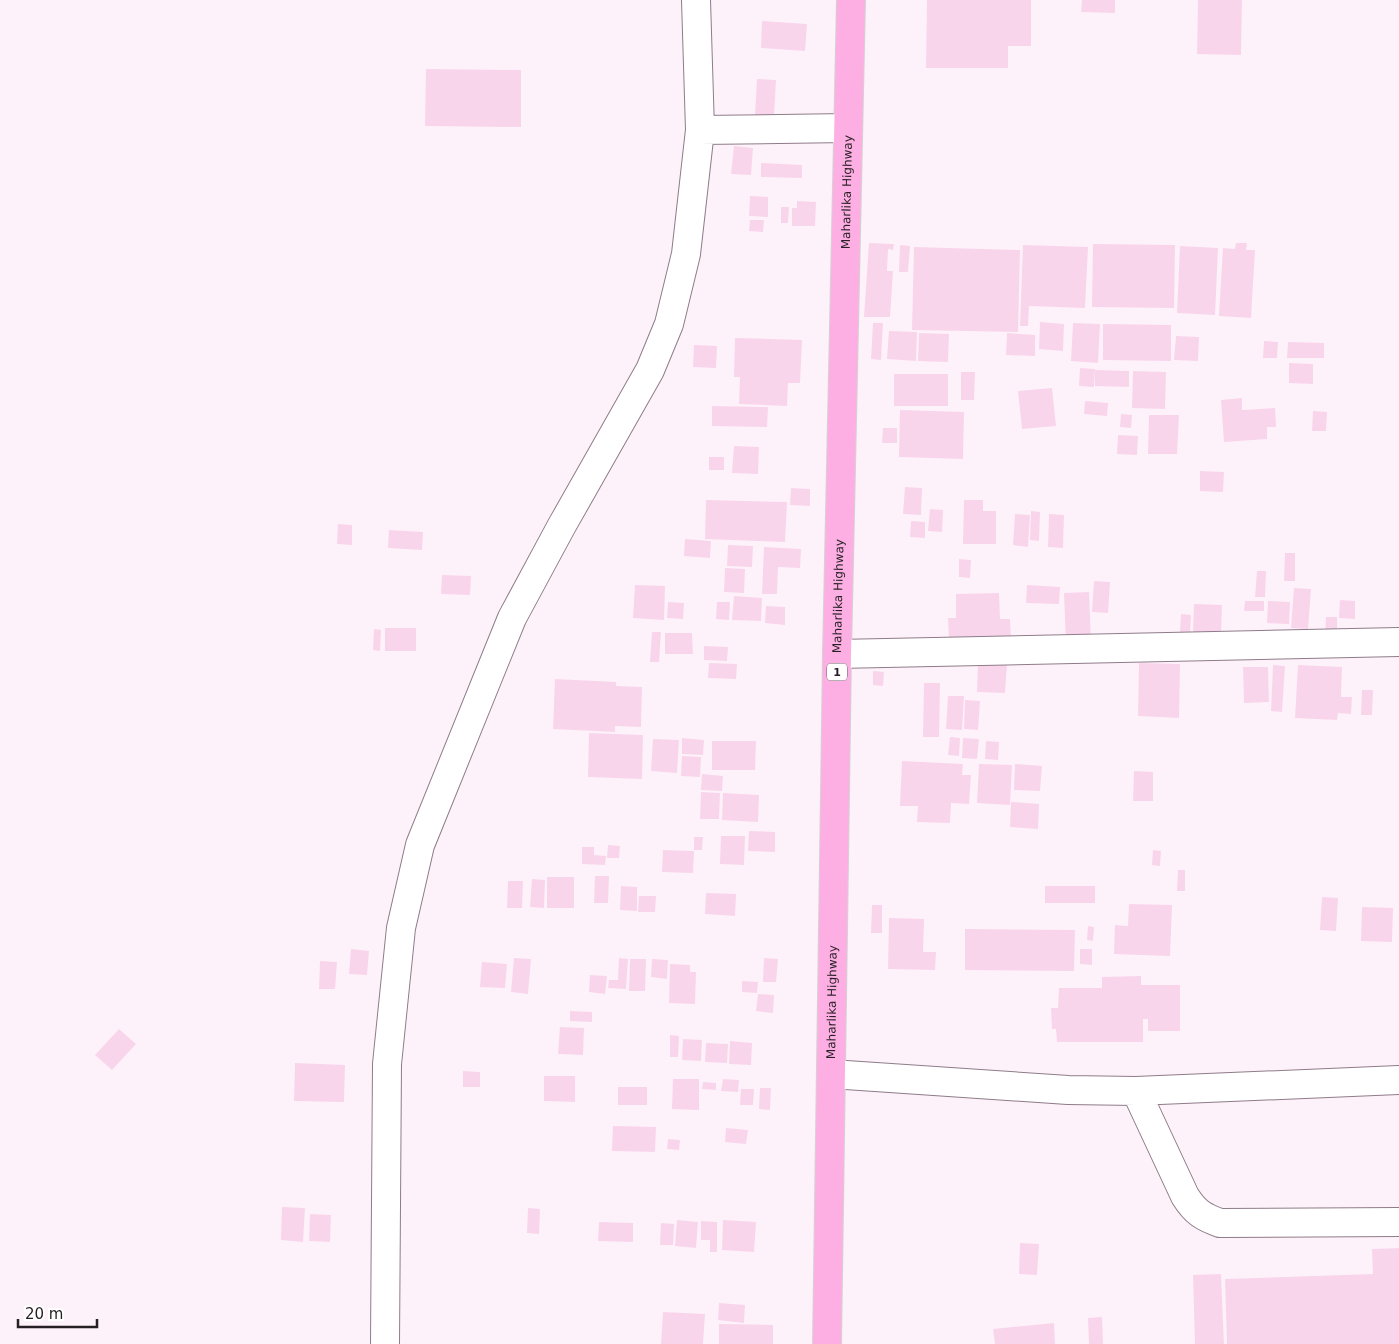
<svg xmlns="http://www.w3.org/2000/svg" width="1399" height="1344" viewBox="0 0 1399 1344" font-family="'DejaVu Sans',sans-serif">
<rect width="100%" height="100%" fill="#fef2fa"/>
<path fill="#f9d5ec" d="M927,0H1031V46H1008V68H926Z
M1082,0H1115V13L1081,12Z
M1198,0H1242L1241,55L1197,54Z
M762,21L807,24L805,51L761,48Z
M426,69L521,70V127L425,126Z
M757,79L776,80L774,116L755,115Z
M734,146L753,148L751,175L731,174Z
M761,163L802,165V178L761,177Z
M750,196L768,197V217L749,216Z
M797,201L816,202L815,226H792V208H797Z
M781,207H789L788,223H781Z
M750,220H764L763,232L749,231Z
M869,243L894,244L893,250L888,249L887,271H893L890,317H864Z
M1236,243H1247L1246,250H1255L1251,318L1219,316L1223,248L1235,249Z
M1093,244L1175,245L1174,308L1092,307Z
M900,245L910,246L908,272H899Z
M1023,245L1088,247L1085,308L1029,306L1028,326H1020Z
M1180,246L1218,248L1215,315L1177,313Z
M914,247L1020,250L1018,332L912,330Z
M1040,322L1064,324L1063,351L1039,349Z
M873,323H883L881,360L871,359Z
M1073,323L1100,324L1098,363L1071,361Z
M1103,324L1171,325V361L1103,360Z
M889,331L917,332L916,361L887,359Z
M919,333L949,334L948,362L918,361Z
M1007,333L1035,335V356L1006,355Z
M1176,336L1199,337L1198,361L1174,360Z
M735,338L802,340L800,383H788L787,406L739,404L740,377H734Z
M1264,341L1278,342L1277,358H1263Z
M1288,342L1324,343V358H1287Z
M694,345L717,346L716,368L693,367Z
M1289,363L1313,364V384L1289,383Z
M1080,368L1095,369L1094,387L1079,386Z
M1095,370L1129,371V387L1095,386Z
M1133,371L1166,372L1165,409L1132,408Z
M961,372H975L974,400H961Z
M894,374H948V406H894Z
M1052,388L1056,426L1022,429L1018,391Z
M1242,398V410L1275,408L1276,427H1267V439L1224,442L1221,400Z
M1085,401L1108,403L1107,416L1084,414Z
M712,406L768,407L767,427L712,426Z
M900,410L964,412L963,459L899,457Z
M1313,411L1327,412L1326,431H1312Z
M1121,414L1132,415L1131,428L1120,427Z
M1149,415H1179L1177,454H1148Z
M883,428H897V443H882Z
M1118,435L1138,436L1137,455L1117,454Z
M734,446L759,447L758,474L732,473Z
M709,457H724V470H709Z
M1200,471L1224,472L1223,492L1200,491Z
M905,487L922,488L921,515L903,514Z
M791,488L810,489V506L790,505Z
M706,500L787,502L785,542L705,539Z
M964,500H983V511H996V544H963Z
M930,509L943,510L942,532L928,531Z
M1031,511L1040,512L1039,541L1030,540Z
M1015,514L1030,515L1028,547L1013,545Z
M1049,514L1064,515L1063,548L1048,547Z
M911,521L925,522V538L910,537Z
M338,524L352,525V545L337,544Z
M389,530L423,532L422,550L388,548Z
M685,539L711,541L710,558L684,556Z
M728,545L753,546L752,567L727,566Z
M764,547L801,549L800,568L778,567L777,594H762Z
M1285,553H1295V581H1284Z
M959,559L971,560L970,578L959,577Z
M725,568L745,569L744,593L724,592Z
M1257,571H1266L1265,597H1255Z
M442,575L471,576L470,595L441,594Z
M1094,581L1110,582L1108,613L1092,612Z
M635,585L665,586L664,620L633,618Z
M1027,585L1060,587L1059,604L1026,603Z
M1294,588L1311,589L1308,629L1291,628Z
M1089,592L1091,642L1066,644L1064,593Z
M999,593L1000,619H1010L1011,639L949,640L948,618H956V594Z
M734,596L762,598L761,621L732,620Z
M1340,600L1355,601V619L1339,618Z
M1245,601H1264V611H1244Z
M1268,601L1290,602L1289,624L1267,623Z
M668,602L684,603L683,619L667,618Z
M717,602H730L729,620L716,619Z
M1194,604L1222,605L1221,634L1193,633Z
M766,606L785,607V625L765,623Z
M1181,614L1191,615L1190,633L1180,632Z
M1326,617H1337V637H1325Z
M385,628H416V651H385Z
M374,629L381,630L380,651L373,650Z
M652,632H661L659,662H650Z
M665,633H692L693,654H665Z
M704,646L728,647L727,661L704,660Z
M709,663L737,664L736,679L708,678Z
M978,663L1007,664L1005,693L977,692Z
M1139,663L1180,664L1179,718L1138,716Z
M1273,665L1285,666L1282,712L1271,711Z
M1298,665L1342,667L1341,697H1352L1351,714L1338,713L1337,720L1295,718Z
M1243,667H1268L1269,702L1244,703Z
M873,671L884,672L883,686L873,685Z
M555,679L616,682V686L642,687L641,727L615,726V732L553,729Z
M924,683H940L939,737H923Z
M1362,690H1373L1372,715H1361Z
M948,696H964L962,730L946,729Z
M965,700L980,701L978,730L964,729Z
M589,733L643,735L642,779L588,777Z
M950,737L960,738L959,756L948,755Z
M682,738L704,740L703,755L682,754Z
M963,738L979,739L977,759L962,758Z
M653,739L679,740L677,773L651,771Z
M712,741H756L755,770H712Z
M986,741L999,742L998,760L985,759Z
M682,756L701,757L700,777L681,776Z
M902,761L963,764L962,775H971L969,804L951,803L950,823L917,822L918,806H900Z
M979,764L1012,765L1010,805L977,803Z
M1015,764L1042,766L1040,791L1014,790Z
M1134,771L1153,772V801H1133Z
M702,774L723,776L722,791L701,790Z
M701,792L720,793L719,819H700Z
M723,793L759,795L758,822L722,820Z
M1011,802L1039,804L1038,829L1010,827Z
M749,831L775,832V852L748,851Z
M721,836H745L744,865L720,864Z
M694,837H703L702,850H694Z
M608,845L620,846L619,858H607Z
M582,847H594V855L606,856L605,865L582,864Z
M663,850L694,851L693,873L662,872Z
M1153,850L1161,851L1160,866L1152,865Z
M1178,870H1185V891H1177Z
M595,876H609L608,903H594Z
M547,877H574V908H547Z
M532,879L545,880L544,908L530,907Z
M508,881H523L522,908H507Z
M621,886L637,887V911L620,910Z
M1045,886H1095V903H1045Z
M706,893L736,894L735,916L705,914Z
M639,896H656L655,912H638Z
M1322,897L1338,898L1336,931L1320,930Z
M1129,904L1172,905L1170,956L1114,954L1115,925L1128,926Z
M872,905H882V933H871Z
M1362,907L1393,908L1392,942L1361,941Z
M889,918L924,919L923,952H936L935,970L888,969Z
M1088,926L1094,927L1093,941L1087,940Z
M965,929L1075,930L1074,971L965,970Z
M351,949L369,951L367,975L349,974Z
M1080,949H1092V965L1080,964Z
M514,958L531,959L528,994L511,992Z
M619,958L628,959L626,989L608,988L609,980H618Z
M764,958L778,959L776,982H763Z
M630,959H646L645,991H629Z
M652,959L668,960L667,979L651,977Z
M320,961L337,962L335,989H319Z
M482,962L507,964L505,988L480,987Z
M670,964L690,965V972H696L695,1004L669,1003Z
M590,975L607,976L605,994L589,992Z
M1141,976V985H1180V1031H1148V1019H1143V1042H1057L1056,1029H1052L1051,1008H1058L1059,988H1102V977Z
M742,981L758,982L757,993L742,992Z
M758,994L774,995L773,1013L756,1011Z
M570,1011L592,1012V1022L570,1021Z
M560,1027L584,1028L583,1055L558,1054Z
M119,1029L136,1044L112,1070L95,1055Z
M670,1035L679,1036L678,1057H670Z
M683,1039L702,1040L701,1061L682,1060Z
M730,1041L752,1043L751,1065L729,1064Z
M706,1043L728,1044L727,1063L705,1062Z
M295,1063L345,1065L344,1102L294,1101Z
M463,1071L480,1072V1087H463Z
M544,1076H575V1102L544,1101Z
M673,1079H699V1110L672,1109Z
M723,1079L739,1080L738,1092L721,1091Z
M703,1082L716,1083V1090L702,1089Z
M618,1087H647V1105H618Z
M760,1088H771L770,1110L759,1109Z
M741,1089H754L753,1105H740Z
M613,1126L656,1127L655,1152L612,1151Z
M726,1128L748,1130L746,1144L725,1142Z
M668,1139L680,1140L679,1150L667,1149Z
M282,1207L305,1208L303,1242L281,1240Z
M528,1208L540,1209L539,1234L527,1233Z
M310,1214L331,1215L330,1242L309,1241Z
M677,1220L698,1222L696,1248L675,1246Z
M723,1220L756,1222L754,1252L722,1250Z
M701,1221L717,1222V1252H710V1240H701Z
M599,1222L633,1223V1242L598,1241Z
M661,1223L674,1224L673,1245H660Z
M1020,1243L1039,1244L1037,1275L1019,1274Z
M1399,1248V1344H1227L1225,1279L1373,1274L1372,1249Z
M1221,1274L1224,1344H1195L1193,1275Z
M719,1303L745,1305L744,1323L718,1320Z
M663,1312L705,1314L703,1344H661Z
M1102,1317L1103,1344H1089L1088,1318Z
M1054,1323L1055,1344H995L993,1329Z
M719,1324L773,1325V1344H719Z"/>
<g fill="none" stroke-linecap="round" stroke-linejoin="round">
<g stroke="#8e7c88" stroke-width="30">
<path id="minor" d="M700,130L848,128
M837,654L1399,642
M831,1074L1068,1090L1136,1091L1399,1080
M1136,1091L1185,1196C1195,1212 1203,1217 1220,1223L1399,1222
M385,1344L387,1064L401,928L420,845L512,618L561,527L650,370L669,324L686,254L700,130L696,0"/>
</g>
<g stroke="#d4d2d3" stroke-width="30">
<g id="highway">
<path id="s1" d="M827,1344L837,654L851,0"/>
</g>
</g>
<use href="#minor" stroke="#fff" stroke-width="28"/>
<use href="#highway" stroke="#fdafe4" stroke-width="28"/>
</g>
<g text-anchor="middle" stroke-width="5" stroke-linejoin="round" paint-order="stroke">
<rect fill="#fff" stroke="#676265" stroke-width="1" x="827" y="663.5" width="20" height="17" rx="4"/>
<g font-size="11" font-weight="bold" fill="#261f23">
<text x="837" y="676">1</text>
</g>
<g font-size="12" fill="#261f23" stroke="#fff">
<text dy="4" stroke="none"><textPath href="#s1" startOffset="1152">Maharlika Highway</textPath></text>
<text dy="4" stroke="none"><textPath href="#s1" startOffset="748">Maharlika Highway</textPath></text>
<text dy="4" stroke="none"><textPath href="#s1" startOffset="342">Maharlika Highway</textPath></text>
</g>
</g>
<path d="M18 1319v8h79v-8" fill="none" stroke="#261f23" stroke-width="2.5"/>
<text x="25" y="1319" font-size="15" fill="#261f23" stroke="#ffffff" stroke-width="4" paint-order="stroke">20 m</text>
</svg>
